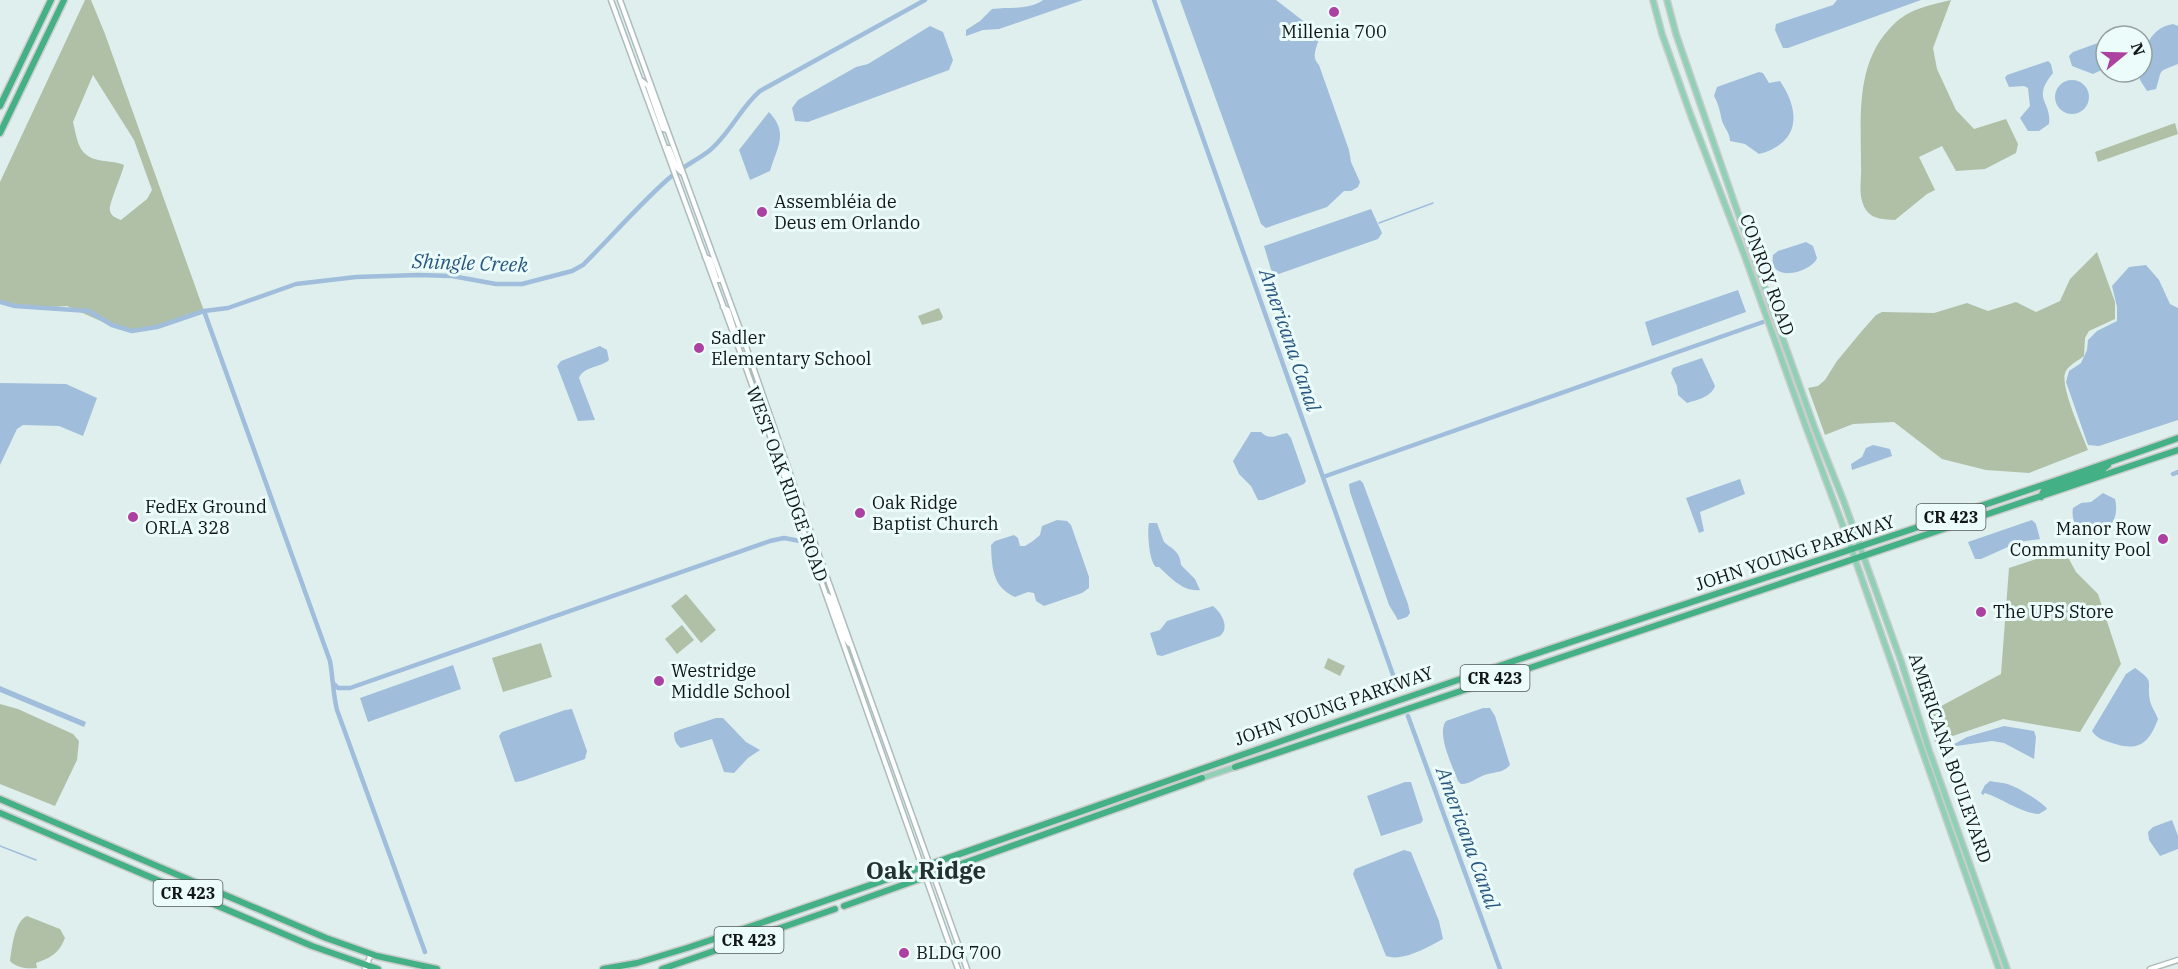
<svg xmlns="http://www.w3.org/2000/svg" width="2178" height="969" viewBox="0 0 2178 969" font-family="'IBM Plex Serif',serif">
<rect width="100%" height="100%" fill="#deefee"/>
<path fill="#afc0a7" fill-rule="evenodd" d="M85,0H91L105,34L204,311L149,329L130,330L114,327L67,306L37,308L0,301V182ZM93,75L134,140L152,190L147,199L121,220C116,218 111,216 110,211C108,205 122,175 124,165C117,162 112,162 104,161C79,158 78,144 73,122Z
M1951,0L1933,48L1937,69L1956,110L1974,129L2006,119L2018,144L2016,153L1985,169L1956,171L1942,146L1919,157L1935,190L1927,194L1895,220C1885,219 1873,220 1866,210C1857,196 1862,179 1861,165C1861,116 1855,62 1893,25C1910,8 1928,6 1951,0Z
M2175,123L2178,134L2098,162L2095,152Z
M2097,252L2115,302V319L2089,331L2085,338L2084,356C2078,361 2070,364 2066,371C2058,383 2083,436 2088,450L2029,473L1986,470L1942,459L1894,422L1853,424L1825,435L1808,388L1818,386L1825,380L1837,361L1861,332L1876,315L1882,312L1934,313L1967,303L1988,311L2016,302L2036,312L2060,301L2070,279Z
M939,308L943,317L941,320L922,325L918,316Z
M2064,550L2076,572L2098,594L2121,664L2080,732L2003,719L1935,742L1930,712L2001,674L2009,568Z
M686,594L716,630L701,643L671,606Z
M682,625L694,640L677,654L665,639Z
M541,643L552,677L503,692L492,658Z
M1328,658L1345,666L1340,676L1324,668Z
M0,704L18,709L73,734L79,741L77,760L55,806L0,784Z
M27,916L60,929L65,938C59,953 51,958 36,963L37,968C27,969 17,968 10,961C12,948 14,922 27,916Z"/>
<path fill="#a0bedb" d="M1043,0H1083L999,29L983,30L966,36V30L980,21L992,9C1009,7 1029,10 1043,0Z
M1180,0H1276L1315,30L1319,39C1316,49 1311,57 1319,65L1349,150L1351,162L1360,182L1358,187L1351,191H1344L1327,207L1266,228L1261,224Z
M1837,0H1921L1788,48H1783L1775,30L1776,24L1833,5Z
M2173,24L2178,26V64C2156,73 2163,68 2156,89L2147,91L2140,80L2139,72H2142C2142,51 2149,28 2173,24Z
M930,26L943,32L953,60L949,70L808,122L795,121L792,108L798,100L856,67L868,64Z
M2106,40V68L2093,74L2072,66L2069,56L2073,52Z
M2048,61L2051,64L2053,73C2031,100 2052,101 2049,124L2039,131H2028L2020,118L2030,106L2028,88L2024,86L2009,87L2005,78L2007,75Z
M1759,72L1763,73L1769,83L1780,81C1801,112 1800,143 1759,154L1745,144L1730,141C1730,133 1725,129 1722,121C1720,112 1719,105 1714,96L1717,87Z
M2055 97a17 17 0 1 1 34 0a17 17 0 1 1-34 0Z
M769,112C789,133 777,147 770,171L750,180L739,150Z
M1371,209L1382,233L1378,239L1273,276L1264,246Z
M1806,242L1813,246L1817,258C1812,272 1768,285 1773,255L1778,251Z
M2146,265L2159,280L2170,304L2178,308V420L2099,446L2088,445L2066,382L2069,371L2081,363L2087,350L2088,340L2097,331L2117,321V307L2112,286L2129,267Z
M1738,290L1746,312L1652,346L1645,322Z
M600,346L607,350L609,360C600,368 584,366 579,378L595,420L578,421L557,366L561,361Z
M1702,358L1715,386C1711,397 1697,400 1687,403L1678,395L1677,386L1671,373L1673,368Z
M0,383L66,384L97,398L83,436L59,426L23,425L17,429L0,465Z
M1251,432H1261C1269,441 1277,435 1287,433L1291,438L1306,481L1304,484L1263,500H1258L1251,486L1239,474L1233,461Z
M1873,445L1890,449L1892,456L1852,470L1851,464L1862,457L1866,448Z
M1740,479L1745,494L1700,512L1704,531L1699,533L1686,498Z
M1360,480L1363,483L1408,604L1410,613L1407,617L1398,620L1389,605L1350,492L1349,484Z
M2103,493L2115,499C2125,541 2067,544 2073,508L2081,503L2091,502Z
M1057,520L1067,521L1071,525L1089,577V588L1082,593L1044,606L1036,601L1034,593L1028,592L1015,597C992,587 992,567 991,545L995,541L1014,535L1018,538L1020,546H1025L1033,541L1040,535L1042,526Z
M2032,520L2036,524L2040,539L2019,542L1981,559H1975L1968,542Z
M1149,523H1157L1164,542C1173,550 1180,551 1181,565L1195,579L1200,590C1183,592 1171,578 1159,567H1156C1149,561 1147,532 1149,523Z
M1213,606C1222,613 1230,628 1220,636L1162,656L1157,655L1150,633L1160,630L1167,621Z
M453,665L461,689L368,722L360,698Z
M2135,668C2156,683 2146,679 2150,701C2151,706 2156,713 2158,719C2149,744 2138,752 2112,743C2104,740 2097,739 2092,731L2126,674Z
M0,686L86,722L84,727L0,692Z
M1483,708H1490L1495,716L1510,765C1504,772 1497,772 1488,774C1478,776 1472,784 1461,784L1458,781C1453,767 1436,734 1446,721Z
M572,709L587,751L585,759L522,781L515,782L499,736L502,732L565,710Z
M716,718H723L746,742L760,750L748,758L734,773L724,772L712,739L681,748C676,744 674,740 674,733L679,730Z
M2004,726L2034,731L2036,737L2034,759L2004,743L1992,741L1949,747L1967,737Z
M1990,781C1997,783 2004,782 2010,785C2017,787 2044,803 2047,809L2039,814C2021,813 2003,799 1985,793L1983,795L1981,793L1985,785Z
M1405,782H1411L1423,820L1421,823L1381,836L1367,796Z
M2172,820L2178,836V849L2160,856L2149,840L2148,832L2153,827Z
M1404,850L1411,852L1413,857L1439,921L1443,939C1428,947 1403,962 1386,956L1353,874L1355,869Z"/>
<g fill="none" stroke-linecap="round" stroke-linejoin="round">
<path stroke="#a0bedb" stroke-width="1.5" d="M1379,223L1433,203
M0,846L36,860"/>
<path stroke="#a0bedb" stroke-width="4.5" d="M1154,0L1398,689
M0,302L15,306L89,311L112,325L132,331L157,327L204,311L228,308L296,284L356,277L418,275L452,276L496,284H522L572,271L583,265C611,237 638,206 667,180C681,167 696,161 709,151C730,134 740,108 760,91L925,0
M204,311L330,661C333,678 333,694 337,710L425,952
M2173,474L2178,472
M1323,477L1763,322
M333,683L338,688H350L770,541L784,538L800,541
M1408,716L1500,969"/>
<g stroke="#acbcbb" stroke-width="7">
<path id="minor" d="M611,0L746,368L958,969
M620,0L741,332L795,488L967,969
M641,80L648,86L663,129L667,130
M666,148H669L677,168L681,172
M705,257L710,259L717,280H721
M723,307L728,310L734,329L741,336
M763,418L767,419L779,448
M778,455L782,459L791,486L794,489
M827,595L831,598L845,638L849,644
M365,969L371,954
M2150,969L2178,960"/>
</g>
<g stroke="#cbcccc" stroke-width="8">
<path id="major" d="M1653,0L1662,34L1691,116L1744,254L1806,427L1849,542L1999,969
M1667,0L1676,34L1740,219L1815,429L1844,502L1901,661L1929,750L2007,969
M1202,778L1235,767"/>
</g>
<g stroke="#cbcccc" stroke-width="9">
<path id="highway" d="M0,106L51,0
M0,133L64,0
M2041,497L2044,490L2102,470L2108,465
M1235,767C1549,659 1865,558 2178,450
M0,799L326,938L377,956L437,969
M0,813L312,946L378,969
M844,906L1202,778
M603,969L637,963L687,948C960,856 1230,757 1502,665C1727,589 1954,518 2178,438
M662,969L835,909"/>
</g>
<use href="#minor" stroke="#fff" stroke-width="4"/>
<use href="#major" stroke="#8fd0b6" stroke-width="5"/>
<use href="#highway" stroke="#44b085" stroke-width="6"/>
</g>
<g fill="#ad41a2" stroke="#ebfcfb" stroke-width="2">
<circle cx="1334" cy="12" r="6"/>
<circle cx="762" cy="212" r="6"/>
<circle cx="699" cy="348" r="6"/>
<circle cx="860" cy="513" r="6"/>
<circle cx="133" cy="517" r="6"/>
<circle cx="2163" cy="539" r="6"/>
<circle cx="1981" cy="612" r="6"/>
<circle cx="659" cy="681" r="6"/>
<circle cx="904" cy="953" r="6"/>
</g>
<g text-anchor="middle" stroke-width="6" stroke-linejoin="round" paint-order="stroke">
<g fill="#ebfcfb" stroke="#525b5b" stroke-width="1.5">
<rect x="1916.5" y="504" width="69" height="26" rx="4.5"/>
<rect x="1460.5" y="665" width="69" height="26" rx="4.5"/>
<rect x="153.5" y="880" width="69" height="26" rx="4.5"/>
<rect x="714.5" y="927" width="69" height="26" rx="4.5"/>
</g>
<g font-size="16" font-weight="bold" fill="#111616">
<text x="1951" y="523">CR 423</text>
<text x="1495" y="684">CR 423</text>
<text x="188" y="899">CR 423</text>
<text x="749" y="946">CR 423</text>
</g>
<g font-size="18" fill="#111616" stroke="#ebfcfb" text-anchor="start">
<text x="1334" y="38" text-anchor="middle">Millenia 700</text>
<text x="774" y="208">Assembléia de<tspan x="774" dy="21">Deus em Orlando</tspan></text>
<text x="711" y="344">Sadler<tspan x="711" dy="21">Elementary School</tspan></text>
<text x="872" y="509">Oak Ridge<tspan x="872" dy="21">Baptist Church</tspan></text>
<text x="145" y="513">FedEx Ground<tspan x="145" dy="21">ORLA 328</tspan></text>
<text x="2151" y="535" text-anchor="end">Manor Row<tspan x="2151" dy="21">Community Pool</tspan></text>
<text x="1993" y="618">The UPS Store</text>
<text x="671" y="677">Westridge<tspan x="671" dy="21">Middle School</tspan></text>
<text x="916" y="959">BLDG 700</text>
</g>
<g font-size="18" fill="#111616" stroke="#ebfcfb">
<text transform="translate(1767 275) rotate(70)" y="6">CONROY ROAD</text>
<text transform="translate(787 484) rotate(70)" y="6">WEST OAK RIDGE ROAD</text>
<text transform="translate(1795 553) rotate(-18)" y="6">JOHN YOUNG PARKWAY</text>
<text transform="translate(1334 706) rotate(-19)" y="6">JOHN YOUNG PARKWAY</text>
<text transform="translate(1950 758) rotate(71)" y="6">AMERICANA BOULEVARD</text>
</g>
<g font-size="20" font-style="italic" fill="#29567e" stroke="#ebfcfb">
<text transform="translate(470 263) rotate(2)" y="7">Shingle Creek</text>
<text transform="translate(1290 340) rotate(71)" y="7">Americana Canal</text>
<text transform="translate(1468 838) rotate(70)" y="7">Americana Canal</text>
</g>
<g font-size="24" font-weight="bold" fill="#233130" stroke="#ebfcfb">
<text x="926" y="879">Oak Ridge</text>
</g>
</g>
<g transform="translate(2124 54) rotate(71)"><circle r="28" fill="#ebfcfb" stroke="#94a09f" stroke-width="1.5"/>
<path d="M0-4.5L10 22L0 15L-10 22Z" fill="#ad41a2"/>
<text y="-9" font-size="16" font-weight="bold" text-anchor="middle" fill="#111616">N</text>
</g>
</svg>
